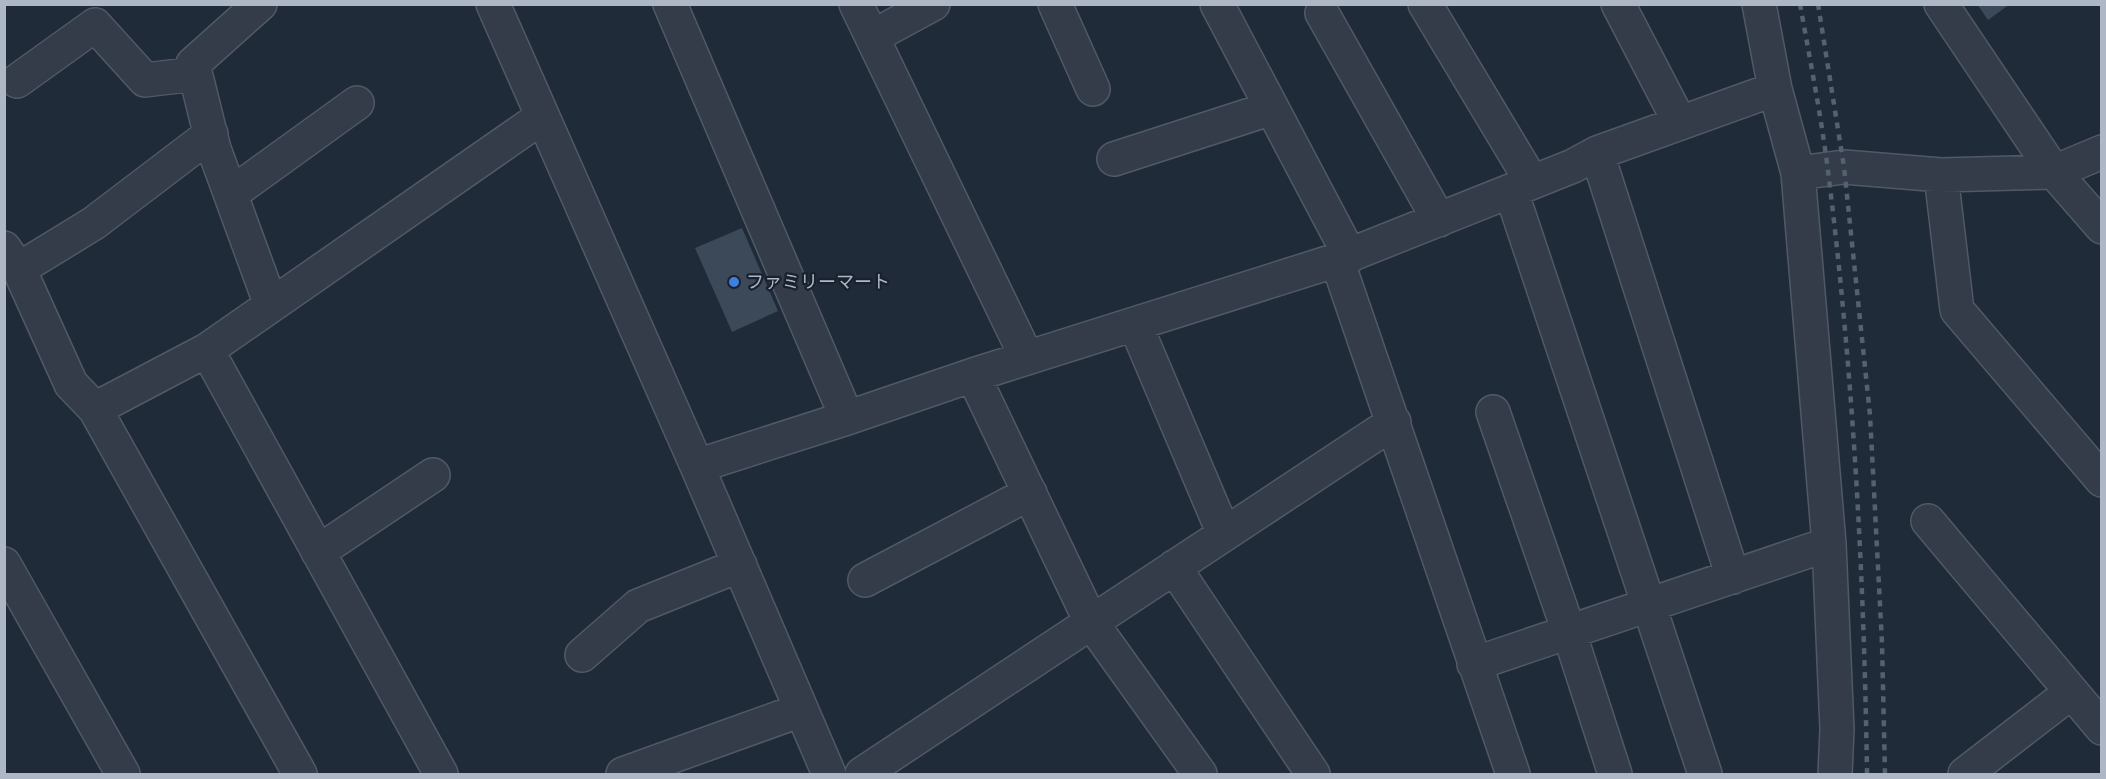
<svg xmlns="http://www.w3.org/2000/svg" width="2106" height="779" viewBox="0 0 2106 779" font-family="Karla,'Noto Sans JP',sans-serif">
<rect width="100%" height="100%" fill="#1f2b38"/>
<path fill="#3b4958" d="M1977,4H2010L1988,20Z
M742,228L778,311L732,332L695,248Z"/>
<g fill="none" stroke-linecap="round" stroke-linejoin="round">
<g stroke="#505a66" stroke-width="36">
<path id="minor" d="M260,4L193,64L214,149L271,305
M493,4L697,466L829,774
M670,4L847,418
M856,4L1027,358
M1055,4L1093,89
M1217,4L1350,256
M1425,4L1532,182
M1618,4L1680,123
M1759,4L1775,89L1798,173L1829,544L1837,729L1835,774
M1941,4L2054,172L2102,227
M1322,13L1439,220
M872,37L933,4
M17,81L95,25L145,80L195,74
M1597,153L1733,577
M1114,159L1272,108
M1798,173L1844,167L1941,175L2054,172L2102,152
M1941,175L1957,310L2102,480
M1511,191L1705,774
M231,194L357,103
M4,248L19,269L71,384L95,409L300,774
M1337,260L1513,774
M19,269L94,223L211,134
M1135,324L1224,534
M207,350L542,117
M973,375L1091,622L1200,774
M95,409L207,350L441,774
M1493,412L1569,632L1615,774
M697,466L847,418L973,375L1337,260L1573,166L1597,153L1775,89
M1928,521L2102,728
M318,552L433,475
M4,564L123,774
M1174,567L1313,774
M865,580L1030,493
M582,655L638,606L740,565
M1474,664L1829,544
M623,774L801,710
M862,774L1394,422
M1965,774L2070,693"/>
</g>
<use href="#minor" stroke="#333c48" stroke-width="33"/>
<path stroke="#546170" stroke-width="4.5" stroke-dasharray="6 6" stroke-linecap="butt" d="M1800,4C1810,60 1821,115 1828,171C1853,371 1864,573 1867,774
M1818,4L1844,167L1870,415L1882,643L1885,774"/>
</g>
<circle fill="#3f7fe0" stroke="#18212d" stroke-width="2" cx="734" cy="282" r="6"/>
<g text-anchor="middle" stroke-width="4.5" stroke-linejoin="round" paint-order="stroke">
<g font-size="18" fill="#adb7c5" stroke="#18212d" text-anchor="start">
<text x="746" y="288">ファミリーマート</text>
</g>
</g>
<rect width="2106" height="779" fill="none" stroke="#adb7c5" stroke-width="12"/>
</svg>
